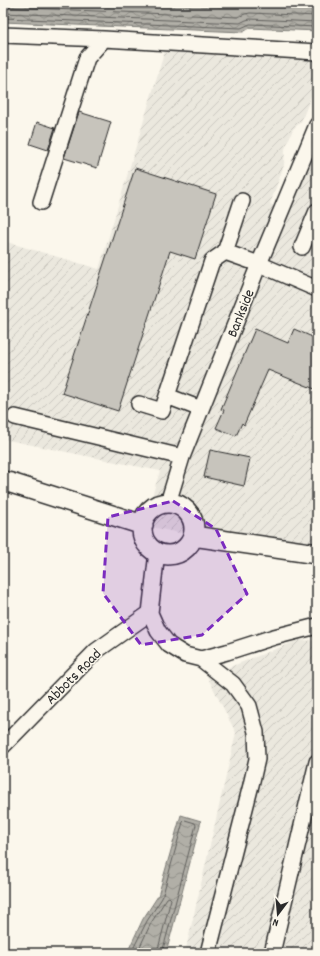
<svg xmlns="http://www.w3.org/2000/svg" width="320" height="956" viewBox="0 0 320 956" font-family="Dekko,sans-serif">
<defs>
<pattern id="industrial-furrows" width="10" height="10" patternUnits="userSpaceOnUse"><rect width="10" height="10" fill="#ebe8de"/><path d="M-1 1l2-2M0 10L10 0M9 11l2-2" fill="none" stroke="#cac7bf"/></pattern>
<pattern id="water-waves" width="16" height="10" patternUnits="userSpaceOnUse"><rect width="16" height="10" fill="#b1afa7"/><path d="M0 5q4-4 8 0t8 0" fill="none" stroke="#908f88"/></pattern>
</defs>
<rect width="100%" height="100%" fill="#fbf7ec"/>
<filter id="ink" filterUnits="userSpaceOnUse"><feTurbulence type="fractalNoise" baseFrequency=".025" numOctaves="2"/><feDisplacementMap in="SourceGraphic" scale="8" xChannelSelector="R" yChannelSelector="G"/><feConvolveMatrix kernelMatrix="1 2 1 2 8 2 1 2 1" color-interpolation-filters="sRGB"/></filter>
<g filter="url(#ink)">
<path fill="url(#industrial-furrows)" d="M166,47L317,61V82L301,122L293,129L285,149L284,165L270,204L282,209L317,125V554L193,536L143,525L160,471L3,439V241L99,269Z
M299,640L317,641V953H185L236,733L207,676Z"/>
<path fill="url(#water-waves)" stroke="#7b7a75" d="M3,3H317V31L250,28L243,32L3,22Z
M181,815L201,821L166,953H127L143,919L158,896Z"/>
<g fill="none" stroke-linecap="round" stroke-linejoin="round">
<path stroke="#61605d" stroke-width="1" d="M3,7L238,17L245,14L250,13L317,16
M3,13L240,23L246,20L250,19L317,22
M3,18L241,28L250,24L317,27
M131,953L147,921L162,898L183,822L185,820L195,823L196,825L162,953
M137,953L151,923L167,898L169,897L171,899L157,953"/>
</g>
<path fill="#c7c4bc" stroke="#2b2b2b" d="M79,112L111,122L97,168L64,158Z
M37,122L55,128L48,150L30,144Z
M135,168L216,194L195,259L170,251L118,411L62,393Z
M255,329L288,343L294,329L317,339V390L268,370L244,425L242,423L236,436L216,428L224,410L221,409Z
M210,450L250,458L244,486L204,477Z"/>
<g fill="none" stroke-linecap="round" stroke-linejoin="round">
<g stroke="#2b2b2b" stroke-width="18">
<path id="minor" d="M3,35L104,39
M41,202L87,58L104,39L317,52
M302,247L317,211
M225,252L259,264L317,289
M167,396L201,409
M139,404L162,411L212,261L225,252L242,201
M15,417L182,457
M168,503L182,457L259,264L317,125
M157,552L150,613L158,631L169,645L185,655L201,659L233,684L249,706L256,732L257,759L251,785L208,953
M201,659L227,652L274,637L317,626
M3,746L96,651L150,613
M272,953L317,762"/>
</g>
<g stroke="#2b2b2b" stroke-width="22">
<path id="major" d="M3,481L11,483L143,525
M142 529a26 26 0 1 1 52 0a26 26 0 1 1-52 0Z
M193,536L317,554"/>
</g>
<use href="#minor" stroke="#fbf7ec" stroke-width="15"/>
<use href="#major" stroke="#fbf7ec" stroke-width="19"/>
</g>
</g>
<path fill="#7b2cbf" fill-opacity="0.2" stroke="#7b2cbf" stroke-width="3" stroke-dasharray="8 5" stroke-linejoin="round" d="M173,501L216,529L247,594L202,635L141,645L103,593L108,517Z"/>
<g text-anchor="middle" stroke-width="3" stroke-linejoin="round" paint-order="stroke">
<g font-size="15" fill="#2b2b2b" stroke="#fbf7ec">
<text transform="translate(240 313) rotate(-68)" y="5">Bankside</text>
<text transform="translate(73 676) rotate(-45)" y="5">Abbots Road</text>
</g>
</g>
<rect width="320" height="956" fill="none" stroke="#fbf7ec" stroke-width="16"/>
<rect x="8" y="8" width="304" height="940" fill="none" stroke="#2b2b2b" stroke-width="1.5" filter="url(#ink)"/>
<g transform="translate(278 914) rotate(196)" stroke="#fbf7ec" stroke-width="3" paint-order="stroke">
<path d="M0-3L7 15L0 10L-7 15Z" fill="#2b2b2b"/>
<text y="-6" font-size="11" font-weight="bold" text-anchor="middle" fill="#2b2b2b">N</text>
</g>
</svg>
